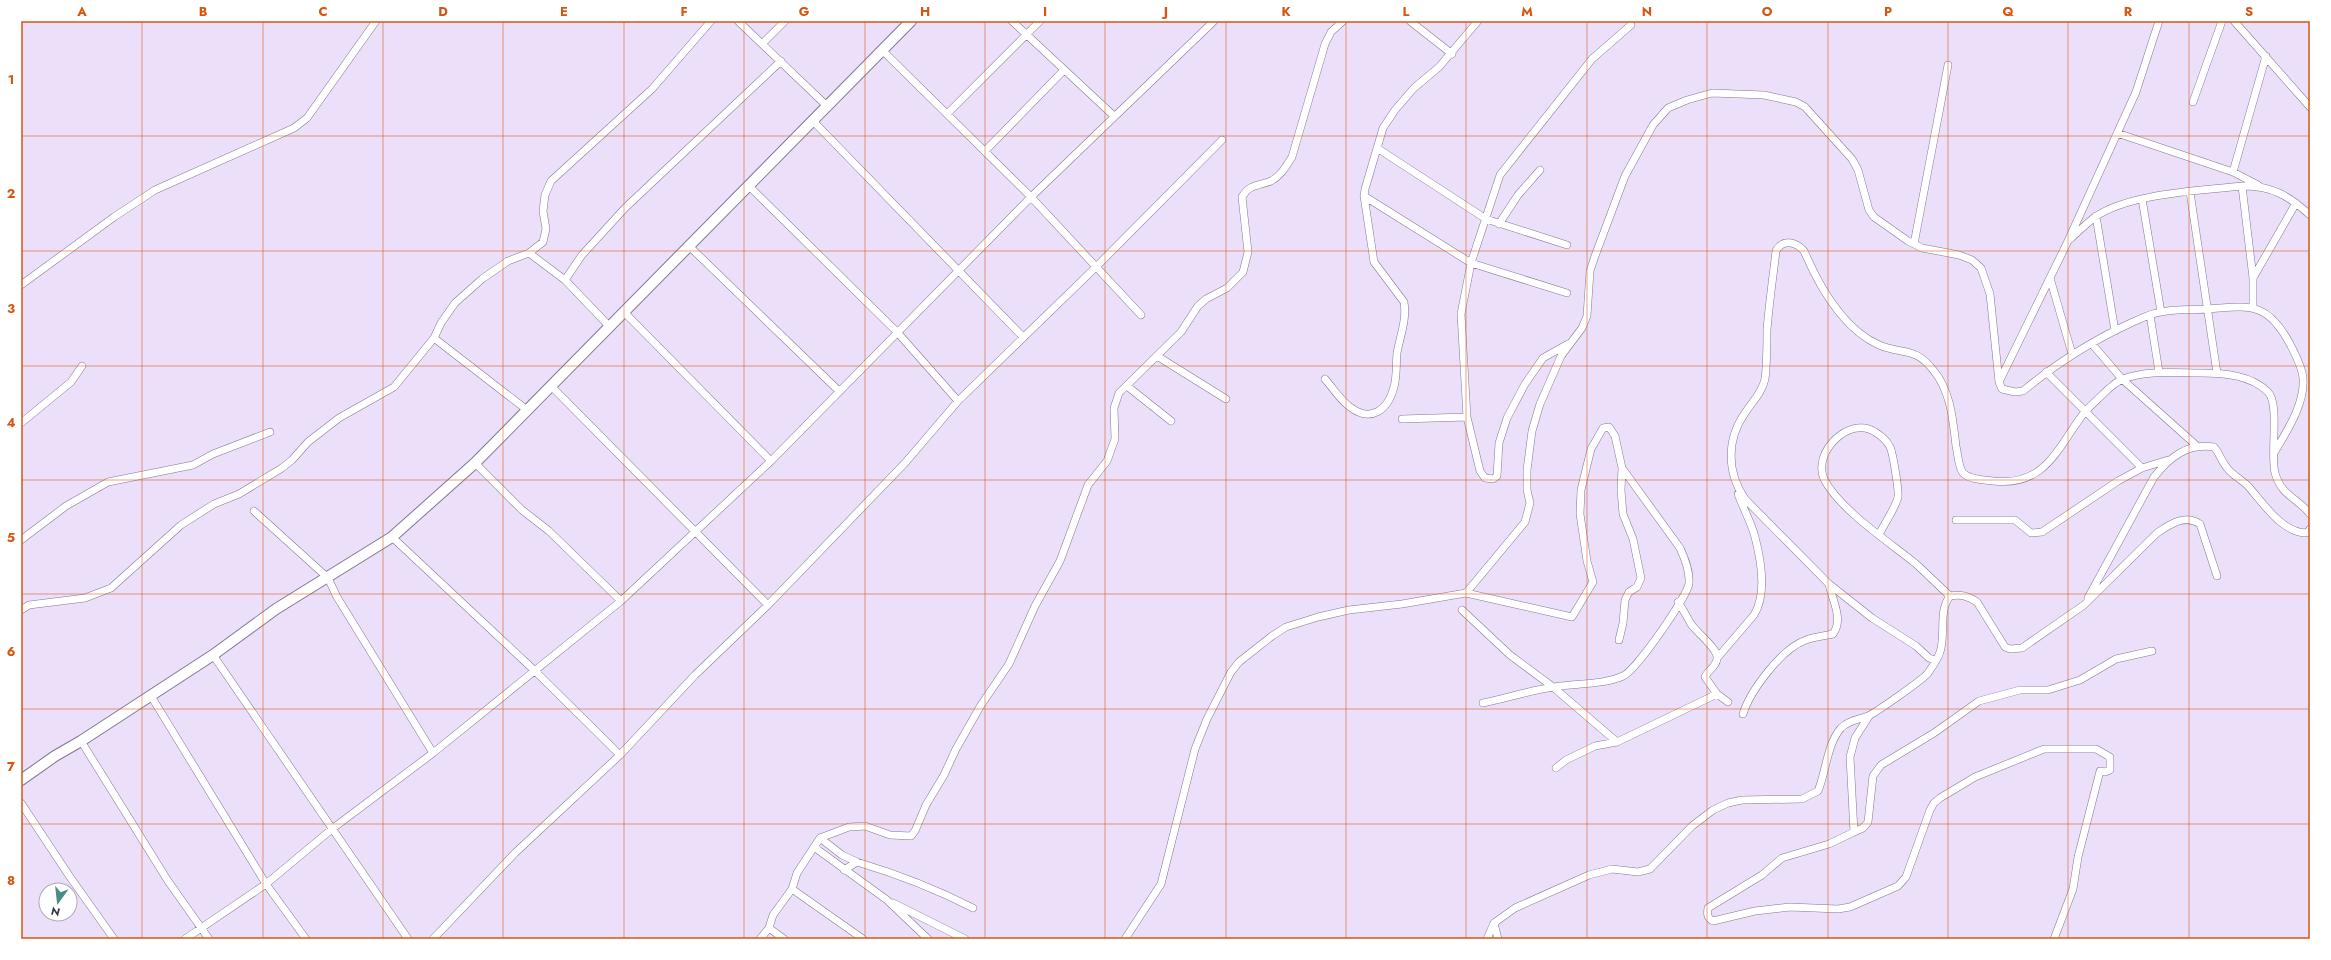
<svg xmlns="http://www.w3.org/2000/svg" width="2331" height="960" viewBox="0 0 2331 960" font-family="Jost,sans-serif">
<rect width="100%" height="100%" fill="#ebdffa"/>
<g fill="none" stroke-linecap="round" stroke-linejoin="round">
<g stroke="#857695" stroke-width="8">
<path id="street" d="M738,21L828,107
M1012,21L1114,116
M1410,21L1452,54
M2234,21L2310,107
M763,43L785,21
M883,51L1031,197L1141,315
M2193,102L2222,21
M947,114L1040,21
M813,121L1023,337
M2117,133L2233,172L2258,185
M1377,148L1486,219L1567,245
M985,151L1064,70
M2233,172L2266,56
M749,186L897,332L958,401
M2242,186L2253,278V308
M2190,192L2217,373
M1364,196L1471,263L1567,293
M2142,199L2161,312
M2096,216L2115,331
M1499,224L1518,195L1540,170
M2070,239C2078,232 2086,224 2095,217C2130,193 2200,191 2242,186C2271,185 2289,196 2310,215
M1914,244L1948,65
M689,246L839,391
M529,253L565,280L610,327
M2050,278L2072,354
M2253,278L2296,203
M565,280L582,255L625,208L781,61
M21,285L114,217L155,190L294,128L307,118L376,21
M624,312L771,461
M2150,315L2159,372
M434,338L527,410
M1568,344L1543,358L1525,384L1507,418L1499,443L1497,476L1493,479L1485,478L1480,471L1467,417L1461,314L1471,263L1500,175L1592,59L1631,25
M2092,344L2122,379L2197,446
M1157,356L1226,399
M2046,372L2142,468
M1325,379C1333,388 1340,400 1350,407C1371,423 1388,410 1394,387C1397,376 1396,364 1397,353C1400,336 1407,320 1404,302L1374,262L1364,196L1365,189L1383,128L1395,110L1414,88L1439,67L1478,21
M1999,382L2068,241L2136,92L2159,21
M551,386L768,605
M1127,386L1171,421
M1402,419L1467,417
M21,423L71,382L82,366
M475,463L522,510L549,531L621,601
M254,511L328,578L337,597L433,753
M1956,520H2015L2031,533L2042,532L2118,481L2142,468L2168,460
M1879,535C1883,526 1896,507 1898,497C1899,491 1893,453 1890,447C1887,441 1880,435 1875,432C1850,415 1812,452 1824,479C1839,509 1889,542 1915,563C1927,574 1938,585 1950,596
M392,537L534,670L620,755
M21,540L66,506L108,482L193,465L213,454L270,432
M1466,593L1525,522L1530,503L1527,490V470L1532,431L1540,404L1561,356L1582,328L1587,316L1590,271L1595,256L1625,176L1653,125L1668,108L1687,100L1712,93L1764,95L1796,102L1805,107L1852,159L1858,170L1869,210L1874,217L1908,241L1922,248L1959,255L1972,260L1981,268L1990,294L1999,382L2002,389L2015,392L2023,391C2057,363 2093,340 2133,322C2142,318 2152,313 2161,312C2176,309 2192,310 2207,309C2250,306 2267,301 2290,344C2295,354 2302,366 2303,378C2305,404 2287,431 2274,453
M2088,598L2154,477C2170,457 2187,443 2214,447C2220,453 2220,459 2225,465C2230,474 2241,479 2248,486C2263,503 2282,533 2307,533L2310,529
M1678,602C1683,609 1687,617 1691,624C1697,633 1719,649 1717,659C1716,667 1708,670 1705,677L1717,694
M21,610L29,605L85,598L111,588L181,525L214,504L239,494L282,468L292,460L308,442L339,418L394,387L434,338L441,323L455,303L482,279L508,261L529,253L543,242L546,229L543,211L545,195L551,181L652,89L711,21
M1462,610L1510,655L1553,687L1617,742
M1619,640L1623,623L1625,600L1629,592L1637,587L1641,578L1633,539L1623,514L1621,490L1622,468
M213,655L408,939
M1718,657L1754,615C1767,594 1761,560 1755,537C1751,522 1743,508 1738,494
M1935,660L1929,658L1916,646L1872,618L1829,584L1745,499C1727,473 1726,440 1745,413C1752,402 1762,393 1765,379C1767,363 1767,346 1767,330C1769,304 1773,277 1776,251C1783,238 1796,242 1804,251C1819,286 1843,329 1879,345C1903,355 1915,346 1934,371C1951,392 1953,421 1956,446C1958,454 1958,466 1963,473C1970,480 1985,480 1993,481C2046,487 2057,448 2084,413C2089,407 2096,401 2101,396C2107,390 2115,382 2123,379C2147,370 2176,373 2201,373C2224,373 2251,375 2268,392C2280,404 2270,454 2275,473C2282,497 2297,497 2310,514
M151,696L266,884L306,939
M1743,714C1750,691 1782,648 1806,640C1814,637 1824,636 1833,634C1844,619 1832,600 1829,584
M1869,716L1855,738L1850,757L1854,832L1829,844L1782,858L1762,875L1708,908C1707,914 1707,918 1713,921L1755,911L1790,907L1838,909L1850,907L1898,886L1906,877L1930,810L1934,803L1940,798L1975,777L2044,749H2096L2110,757V770L2105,772L2100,771L2078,857L2073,889L2054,939
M81,741L168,881L209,939
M1556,768L1566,760L1595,746L1617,742L1717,694L1728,702
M21,803L70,877L114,939
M1854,832L1863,828L1868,822L1873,776L1881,765L1934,733L1979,701L2020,690H2048L2080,680L2116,659L2152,651
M820,838L842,855L857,862
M814,847L887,900L928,939
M844,870L857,862C897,874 936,889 973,908
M792,889L863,939
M893,903L965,939
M1494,923L1515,908L1589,875L1612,869L1638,872L1650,869L1692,826L1713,810L1728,803L1742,800L1802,799L1818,791C1826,772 1827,744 1841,728C1849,720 1858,720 1868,716C1875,713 1924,679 1928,673C1932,667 1938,659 1940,652C1946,635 1938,611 1950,596C1961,594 1968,596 1977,602L2005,647L2010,649L2022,648L2084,605L2157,533C2170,524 2185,514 2200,524L2217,576
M769,928L784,939
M185,939L266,884L332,829L433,753L621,601L771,461L1031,197L1214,21
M433,939L515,853L620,755L695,675L768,605L905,463L958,401L1097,266L1222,140
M760,939L769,928L773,915L792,889L797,873L820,838L849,827L865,826L890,835L911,836L915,831L926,805L944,775L956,749L981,705L1009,664L1035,606L1060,561L1088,485L1107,461L1115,439L1114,408L1119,393L1181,332L1198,306L1206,299L1227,288L1243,272L1248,252L1242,197C1249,184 1259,186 1271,181C1281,176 1286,166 1292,157L1325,44L1331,32L1343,21
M1125,939L1161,884L1195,749L1207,719L1231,672L1239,662L1272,636L1286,627L1318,617L1349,610L1402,604L1466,593L1572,617L1593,582L1587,561L1580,514L1581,490L1591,449L1603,428L1609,427L1615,436L1622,468L1680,548C1685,559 1690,571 1689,583C1689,594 1636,671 1623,676C1603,685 1576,683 1554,687C1531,690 1507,698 1483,703
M1487,939L1494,923L1498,939"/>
</g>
<g stroke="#857695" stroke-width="12">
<path id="secondary" d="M21,780L55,756L81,741L213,655L276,609L392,537L475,463L911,21"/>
</g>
<use href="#street" stroke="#fff" stroke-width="7"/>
<use href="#secondary" stroke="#fff" stroke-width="10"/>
</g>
<path fill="none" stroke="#d75511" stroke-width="1" stroke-opacity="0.55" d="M142,21V939M263,21V939M383,21V939M503,21V939M624,21V939M744,21V939M865,21V939M985,21V939M1105,21V939M1226,21V939M1346,21V939M1466,21V939M1587,21V939M1707,21V939M1828,21V939M1948,21V939M2068,21V939M2189,21V939M21,136H2310M21,251H2310M21,366H2310M21,480H2310M21,594H2310M21,709H2310M21,824H2310"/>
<rect width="2331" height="960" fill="none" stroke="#ffffff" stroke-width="44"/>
<g transform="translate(58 902) rotate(195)"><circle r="19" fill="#ffffff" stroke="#b0aeb3"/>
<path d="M0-3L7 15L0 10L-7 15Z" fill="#488d84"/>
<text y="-6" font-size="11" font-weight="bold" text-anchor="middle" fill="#3a3441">N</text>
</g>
<rect x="22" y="22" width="2287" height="916" fill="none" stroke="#d75511" stroke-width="1.5"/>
<g font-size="13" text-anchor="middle" font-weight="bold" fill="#d75511">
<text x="82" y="16">A</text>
<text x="203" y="16">B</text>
<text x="323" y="16">C</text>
<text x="443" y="16">D</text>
<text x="564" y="16">E</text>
<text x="684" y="16">F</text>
<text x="804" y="16">G</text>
<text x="925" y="16">H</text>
<text x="1045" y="16">I</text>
<text x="1166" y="16">J</text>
<text x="1286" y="16">K</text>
<text x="1406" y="16">L</text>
<text x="1527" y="16">M</text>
<text x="1647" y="16">N</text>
<text x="1767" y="16">O</text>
<text x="1888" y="16">P</text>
<text x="2008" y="16">Q</text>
<text x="2128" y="16">R</text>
<text x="2249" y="16">S</text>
<text x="11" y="84">1</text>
<text x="11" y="198">2</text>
<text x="11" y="313">3</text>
<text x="11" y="427">4</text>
<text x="11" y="542">5</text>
<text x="11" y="656">6</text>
<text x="11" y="771">7</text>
<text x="11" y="885">8</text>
</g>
</svg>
